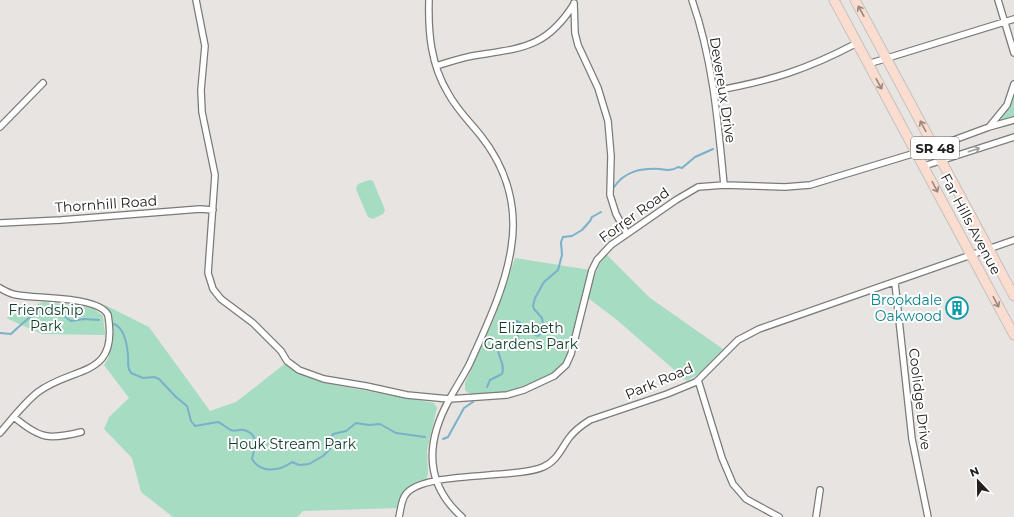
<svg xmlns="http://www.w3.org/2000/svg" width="1014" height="517" viewBox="0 0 1014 517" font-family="Montserrat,sans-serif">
<rect width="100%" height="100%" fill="#e7e4e1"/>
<path fill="#a6dcc1" d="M1014,84V120L999,124L996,118L1002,112Z
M369,180L373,181L385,210L383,214L373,219L368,217L356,189L358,184Z
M606,254L650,298L723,349L701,372L687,381L617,320L588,298C592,281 596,268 606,254Z
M515,258L590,270C584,292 573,352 561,367C551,379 515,392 500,394C488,394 474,399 465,390V383L494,319Z
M43,302L83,306L94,309L103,316L105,335L42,334L6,318Z
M105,305L149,327L210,411L236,402L286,363C297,373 309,378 324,383L434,403L437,408L427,450L428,474L426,480C410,486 402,491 397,508L303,511L297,517H173L141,492L132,458L104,429L109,417L129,398L104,365C115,352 116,319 105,305Z"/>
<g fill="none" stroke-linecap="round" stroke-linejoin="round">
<path stroke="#79b1ca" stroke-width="2" d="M614,187C625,171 641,168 660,169C667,170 672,171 678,167L682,168L695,157L713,149
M114,324C124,328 127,344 128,355C129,362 126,366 131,373L143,378L154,377L159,379L176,397L187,406L191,421L195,426L218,422C223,424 226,428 231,430C235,432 239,429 244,430C261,435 254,448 252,459C261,474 280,471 292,462L299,465L309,464L323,456L330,449L331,438L333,434L346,431L356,423L369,425L380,424L396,433L425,437
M0,333L11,334C21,325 40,304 56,310C62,312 65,318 71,321L84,319L99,320
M487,387L490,380L502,374C506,363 496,356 498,345L502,343L513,346C523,339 516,332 515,323L517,321C525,325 529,333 538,336L544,330L542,318L534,309L533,306L535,298L544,282L558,270L562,255L561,242L563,237L572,236L582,230L590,221L592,217L601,212
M443,439L448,437L464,408L473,402"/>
<g stroke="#7c7a77" stroke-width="8">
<path id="street" d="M196,0L205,46L201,90L202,112L215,175L208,273L213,289L221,299L253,323L281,351L287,361L299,370L324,379L366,386L407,395L449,399L507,395L524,390L554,376L566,365L571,354L592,270L597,260L611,245L676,200L698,187L724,185L785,187L810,185L935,147L989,127L1014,120
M429,0C428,33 431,65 448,93C457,110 470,122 481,136C507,169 518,208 511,249C505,288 486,327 470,363C464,375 456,387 449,400C426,442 424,483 462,517
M692,0C713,60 718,122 724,185
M998,0L1014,53
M574,3L575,33L578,45L598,88L608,121L611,156L610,195L616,214L627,234
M868,64L1014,19
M436,66C450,62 463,57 478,55C523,48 547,47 574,4
M714,91C770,81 806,70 857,43
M0,127L43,83
M989,127L1007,105L1014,84
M924,166L1014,137
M0,223L61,220L200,209L213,210
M895,283L912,439L928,517
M0,288C5,291 11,294 17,295C37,299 99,296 108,315C119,379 74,365 38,392C24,403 12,419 0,433
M698,380L722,458L733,484L746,499L779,517
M14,417C40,439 49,440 81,432
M399,517C401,509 401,500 406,494C423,471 516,479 543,467C557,461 561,449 569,438C575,430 582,425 590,420L667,394L696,382L738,340L759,329L1014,240
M816,517L820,490"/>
</g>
<g stroke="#c1c1c0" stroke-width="11">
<path id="primary" d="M834,0L1014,335
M855,0L1014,296"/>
</g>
<use href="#street" stroke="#fff" stroke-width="5.5"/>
<use href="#primary" stroke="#faddce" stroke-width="9"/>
</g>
<defs><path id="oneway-shaft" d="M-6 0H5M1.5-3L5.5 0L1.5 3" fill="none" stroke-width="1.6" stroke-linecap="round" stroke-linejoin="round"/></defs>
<g stroke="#98887f">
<use href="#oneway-shaft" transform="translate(861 11) rotate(-119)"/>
<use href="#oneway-shaft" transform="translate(879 84) rotate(61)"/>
<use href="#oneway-shaft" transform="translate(923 126) rotate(-118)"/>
<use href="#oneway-shaft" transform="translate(935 187) rotate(62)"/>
<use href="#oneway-shaft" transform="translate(996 302) rotate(62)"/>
</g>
<use stroke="#9b9b9a" href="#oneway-shaft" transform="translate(974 150) rotate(-18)"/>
<defs>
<g id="building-ring" transform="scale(1.15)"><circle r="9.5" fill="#fff" stroke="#0f9aa8" stroke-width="1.5"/><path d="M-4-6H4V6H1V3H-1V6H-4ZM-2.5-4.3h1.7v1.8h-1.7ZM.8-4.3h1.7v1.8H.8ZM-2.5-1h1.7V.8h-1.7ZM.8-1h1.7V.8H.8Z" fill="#0f9aa8"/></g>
</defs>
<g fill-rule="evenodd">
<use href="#building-ring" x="957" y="308"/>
</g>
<g text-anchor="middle" stroke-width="4" stroke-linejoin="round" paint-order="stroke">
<rect fill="#fff" stroke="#646362" stroke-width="1" x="911" y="137" width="48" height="22" rx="3"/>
<g font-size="13" font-weight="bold" fill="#21201f">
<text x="935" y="153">SR 48</text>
</g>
<g font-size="14" fill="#21201f" stroke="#fff">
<text transform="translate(723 90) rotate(81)" y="5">Devereux Drive</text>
<text transform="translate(106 204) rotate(-4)" y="5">Thornhill Road</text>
<text transform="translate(634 215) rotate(-36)" y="5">Forrer Road</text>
<text transform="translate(971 224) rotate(62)" y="5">Far Hills Avenue</text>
<text transform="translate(659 381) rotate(-23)" y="5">Park Road</text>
<text transform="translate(920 399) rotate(83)" y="5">Coolidge Drive</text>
</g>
<g font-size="14" fill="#0d838f" stroke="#fff" text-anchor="end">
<text x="942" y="305">Brookdale<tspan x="942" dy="16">Oakwood</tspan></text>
</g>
<g font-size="14" fill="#0e3c2a" stroke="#fff">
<text x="46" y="315">Friendship<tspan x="46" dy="16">Park</tspan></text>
<text x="531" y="333">Elizabeth<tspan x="531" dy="16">Gardens Park</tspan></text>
<text x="292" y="449">Houk Stream Park</text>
</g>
</g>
<g transform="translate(978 481) rotate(338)" stroke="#ffffff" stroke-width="3" paint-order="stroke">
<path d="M0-3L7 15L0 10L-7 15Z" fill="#21201f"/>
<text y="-6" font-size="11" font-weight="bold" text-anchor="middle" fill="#21201f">N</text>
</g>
</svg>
